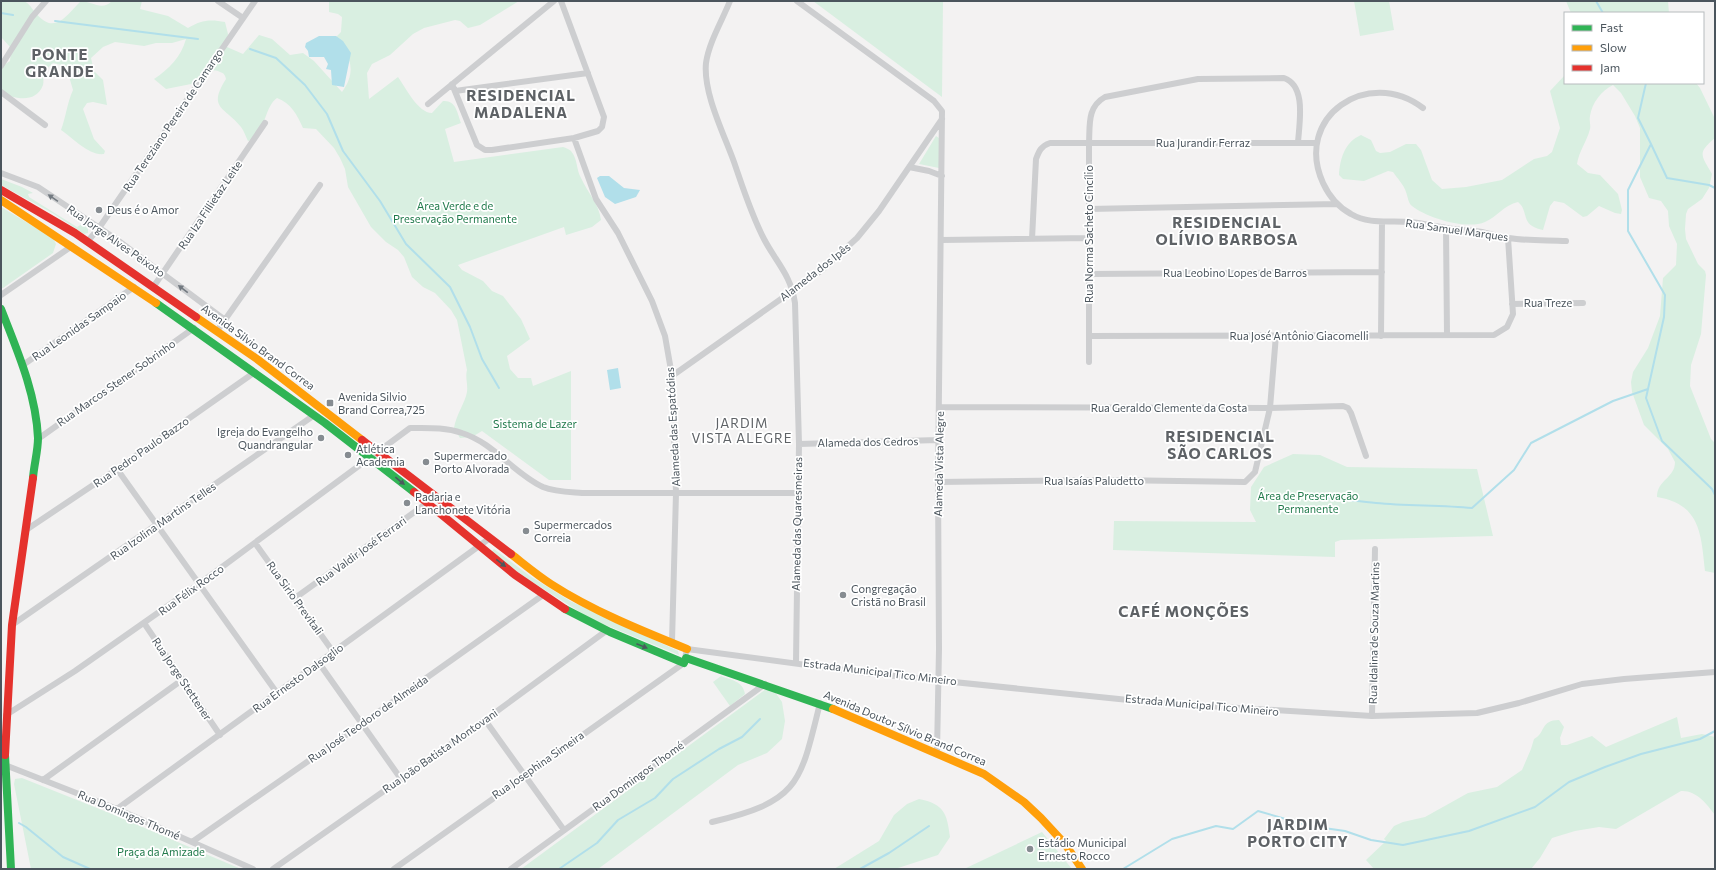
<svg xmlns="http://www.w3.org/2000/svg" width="1716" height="870" viewBox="0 0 1716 870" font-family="Commissioner,sans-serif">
<rect width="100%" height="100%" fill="#f3f2f2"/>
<path fill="#d9efe1" d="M1,1C8,1 16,0 23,1C28,2 31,7 34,11C54,36 64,18 81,1C93,2 102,11 112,1H142L140,9L168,16L188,28C201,20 210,19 225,22L228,34L227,47L243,54L259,35L272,39L290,55L303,53L314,61L342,92C357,72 351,55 335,38L341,32L342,17L338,14L329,12V1H519L480,25L468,28L460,21L455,20L424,28L413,34L390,55L372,64L367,73L369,99L398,77C406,88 418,113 432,113L443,101C456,100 457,112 461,123L445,129L454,162L563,147C566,148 569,149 571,151C578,159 576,170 581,178C588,193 599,204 601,220L592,227L566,235L564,227L458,265L462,270L483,281L492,291L503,296L521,319L530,339L507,356L510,369L518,378H531L533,386L571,371V480H549L482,431L472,437L460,438L454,428C456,415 465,403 467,392C468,384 465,377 467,370L457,320L451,310L435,293L423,287L412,277L404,257L398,250L386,242L371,227L348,187L345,169L340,158L334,148L316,129L303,128C297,115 291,103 277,98C263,108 266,136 248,141C246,137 244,131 241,127C225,107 207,109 226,79C225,75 224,73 220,72C209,66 200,79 193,85L191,84L166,89L154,79C169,69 181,57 186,39L172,43H156L144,46L115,42L103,47L91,58L94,71L103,80L107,105L93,102L87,103L83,109L94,139L105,151L104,154C89,156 73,138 61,130C66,117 67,103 73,90L66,66L53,63L43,72C43,76 44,81 43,85C36,104 14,99 1,92V67L10,61L11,48L1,37Z
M813,1H943L942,97Z
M1354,1H1389L1394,30L1360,36Z
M1566,1H1668L1669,13H1571Z
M1565,75V83H1696L1700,88L1715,119V138C1697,153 1701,155 1712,174L1709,188L1702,199L1688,209L1686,214L1685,229L1686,239L1698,264L1705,271L1706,275L1701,334L1691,365L1690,386L1711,439L1715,443V573L1705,571C1701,533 1700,504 1657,497C1657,480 1675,478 1675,462L1668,449L1644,425L1632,392L1631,382L1633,372L1648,348L1660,316L1663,278L1676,265L1677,244L1669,226L1668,211L1661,201L1649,198L1640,177V128L1635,116L1621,93L1613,85C1601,91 1592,103 1590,116C1589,121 1591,125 1590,129C1587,141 1579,151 1577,164L1588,173L1600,175L1618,194L1622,210L1621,214L1615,213L1599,206L1587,216L1583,217L1564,203L1554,201L1550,206L1543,230C1519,225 1530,212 1518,202C1504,205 1497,217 1485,222C1467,230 1427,218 1412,206C1408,203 1408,197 1406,192C1404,185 1397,178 1393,172L1388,171L1364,181L1343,179L1339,175C1340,158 1345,142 1361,135L1371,140L1376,151L1380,153L1390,152L1406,144H1416L1421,150L1432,180L1442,189L1466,187L1502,180L1534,159L1547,156L1552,152L1560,128L1550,91Z
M936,136L939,138V168L919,164Z
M1,179L22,187L33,193L28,194L29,197L77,227L82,224L88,228V233L84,234L54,214L1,185Z
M1,207L53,238L56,244L53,253L3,288H1Z
M1293,454L1320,455L1347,467L1477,469L1493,536L1341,540L1335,542V557L1113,550L1114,521L1256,522L1250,510L1251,487L1264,467Z
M494,549L530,576L570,601L678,651L679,655L591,619L529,580L491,552Z
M721,676C731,680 743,681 745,694L730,706L713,682Z
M766,689L775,692L782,702L785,721L782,739L767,753L738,765L598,869H521Z
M1677,717L1681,738L1702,734L1715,737V815C1707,804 1696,790 1681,791L1616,829L1599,827L1575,831L1552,838L1540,858L1531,869H1374L1366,860L1386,841L1384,839L1394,826L1403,822L1425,817L1468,793L1497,787L1522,770L1531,749L1534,739C1546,733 1540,720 1559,720L1564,727L1560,738L1561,745H1567L1592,736L1606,747Z
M22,778L112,814L241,869H31L14,784L15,779Z
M919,799C944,804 947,813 950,837L938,855L895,869H834L879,841L894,815L907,804Z
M1042,832L1072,869H964Z"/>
<path fill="#b1dfea" d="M319,36H336L343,41L351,53L344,87L332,85L331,70L326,69L328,64L324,57H309L308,51L305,47L306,43Z
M600,176H609L624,188L640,190L636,197L615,204L605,197L597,178Z
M618,368L621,388L610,390L607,370Z"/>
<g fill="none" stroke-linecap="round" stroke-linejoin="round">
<path stroke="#b1dfea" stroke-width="2" d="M1596,1L1603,13
M1,13L13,15
M55,21L198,39
M250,49L276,58L305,85L327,114L343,151L380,201L406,244L450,287L470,327L482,359L499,388
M1646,83L1638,118L1651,144L1628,190V231L1665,295L1664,317L1646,398L1662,441L1712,489L1715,495
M1651,144L1667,178L1709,185L1715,188
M1308,497C1331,497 1353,501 1376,503C1408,506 1440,505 1472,508L1514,470L1531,443L1613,401L1648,389
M19,823L26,827L63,857L90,869
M559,869L597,843L618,820L655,798L673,779L719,749L742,737L760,719
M860,869L889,853L929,826
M1123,869L1172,839L1216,826L1233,829L1258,811L1310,826L1345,831L1371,840L1403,845L1469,831L1535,807L1569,782L1605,767L1641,754L1700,739L1715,731"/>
<path stroke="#cdced0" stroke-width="6" d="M218,1L243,18
M730,1C722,21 709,42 706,63C703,93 724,134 734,162C743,188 751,214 764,239C776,262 791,275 795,303L799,444L796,662
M797,1L934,101L942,111L938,482L939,649L937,752
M1,66L32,17L46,1
M452,84L477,145L485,150H492L574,138L598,131L602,127L604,117L561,1
M455,91L588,73
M1,92L45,125
M428,104L554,1
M1423,108C1368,66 1293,117 1323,183C1329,196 1338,207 1351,214C1370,225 1389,220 1410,222C1422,223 1434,226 1446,228C1458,230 1470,230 1482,232C1491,234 1500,237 1509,238C1528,241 1547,240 1566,241
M574,138L596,199L618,233L652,301L665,336L672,376L676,493L672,642
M909,167L929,171L942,176
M1,173L38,187L116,239L225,320
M1089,209L1337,204
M1446,228L1447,334
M1032,239L1036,159C1039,151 1041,146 1050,143H1316
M941,240L1089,238
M87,242L99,228L255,1
M1089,274L1382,272
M154,286L265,123
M1,295L72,246
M1512,304L1583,303
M217,331L320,185
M1089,336L1494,335L1507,327L1513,314L1508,238
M1381,336L1382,222
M1089,362V143C1090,125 1087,107 1105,97L1198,79L1284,78C1307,86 1299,124 1298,143
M23,365L134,287
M672,376L822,270L857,238L879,211L942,119
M939,407L1270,408L1343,406L1348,408L1351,413L1366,456
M38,439L194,328
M799,444L938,440
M117,469L277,693
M938,482L1112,480L1245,482L1255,472L1270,408L1276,335
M26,530L117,469L255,372
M255,543L334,653
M295,598L427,503
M144,623L220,735
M12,625L313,416
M319,663L401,779
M6,715L75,671L199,584L410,428C428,428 445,427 462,433C494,443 513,473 543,487C555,492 569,492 582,493H797
M1372,716L1375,549
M485,720L564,830
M5,765L117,809L253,869
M43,780L182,680
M117,809L490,538
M712,822C799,801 800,785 820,703
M192,842L363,723L543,595
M273,869L485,720L606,631
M394,869L684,663L687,649L866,673L1158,703L1372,716L1477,713L1519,703L1582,684L1624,679L1715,672
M511,869L765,684"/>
<path stroke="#30b455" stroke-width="8" d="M156,303L325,423L414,492
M1,309C17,350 36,393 38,438C38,451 34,465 33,478
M565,609L610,632L684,663
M686,658L833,709
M5,755L11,869"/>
<path stroke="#ff9f0a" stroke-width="8" d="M1,200L156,303
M196,317L257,359L362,440
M511,554C524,564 537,575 551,584C593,611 640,630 687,649
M833,709L984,774L1024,802L1041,818L1065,844L1082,869"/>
<path stroke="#e5322d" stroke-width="8" d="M1,190L75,233L196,317
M362,440L511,554
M414,492L515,575L565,609
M5,755L12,625L33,478"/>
</g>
<defs><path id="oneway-solid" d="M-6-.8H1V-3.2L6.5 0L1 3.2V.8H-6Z"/></defs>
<g fill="#727980">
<use href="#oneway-solid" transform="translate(53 198) rotate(-146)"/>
<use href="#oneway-solid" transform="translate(183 289) rotate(-143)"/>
</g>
<g fill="#4a5a5d">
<use href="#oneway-solid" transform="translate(400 481) rotate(39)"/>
<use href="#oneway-solid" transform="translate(501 563) rotate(38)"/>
<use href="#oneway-solid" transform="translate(642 646) rotate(22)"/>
</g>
<g fill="#868c91" stroke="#fff" stroke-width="1.5">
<circle cx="99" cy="210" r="4"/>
<rect x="326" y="399" width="8" height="8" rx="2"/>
<circle cx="321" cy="438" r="4"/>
<circle cx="348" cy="455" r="4"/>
<circle cx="426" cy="462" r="4"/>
<circle cx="407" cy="503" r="4"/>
<circle cx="526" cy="531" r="4"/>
<circle cx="843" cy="595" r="4"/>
<circle cx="1030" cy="849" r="4"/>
</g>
<g text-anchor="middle" stroke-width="3.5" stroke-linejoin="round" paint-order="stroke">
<g font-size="11" fill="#4b555d" stroke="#fff">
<text transform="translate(173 120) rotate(-56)" y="4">Rua Tereziano Pereira de Camargo</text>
<text x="1203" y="147">Rua Jurandir Ferraz</text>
<text transform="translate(210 205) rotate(-56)" y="4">Rua Iza Fillietaz Leite</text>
<text transform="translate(1457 230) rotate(8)" y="4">Rua Samuel Marques</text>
<text transform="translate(1089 234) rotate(-90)" y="4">Rua Norma Sacheto Cincílio</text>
<text transform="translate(116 241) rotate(35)" y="4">Rua Jorge Alves Peixoto</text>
<text transform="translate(815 272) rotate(-38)" y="4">Alameda dos Ipês</text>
<text x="1235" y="277">Rua Leobino Lopes de Barros</text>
<text x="1548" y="307">Rua Treze</text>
<text transform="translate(79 326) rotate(-35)" y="4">Rua Leonidas Sampaio</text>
<text x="1299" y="340">Rua José Antônio Giacomelli</text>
<text transform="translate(258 347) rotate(36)" y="4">Avenida Silvio Brand Correa</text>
<text transform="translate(116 383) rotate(-35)" y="4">Rua Marcos Stener Sobrinho</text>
<text x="1169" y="412">Rua Geraldo Clemente da Costa</text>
<text transform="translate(673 427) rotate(-93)" y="4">Alameda das Espatódias</text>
<text transform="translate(868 442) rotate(-1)" y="4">Alameda dos Cedros</text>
<text transform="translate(141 452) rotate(-35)" y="4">Rua Pedro Paulo Bazzo</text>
<text transform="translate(939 464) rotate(-89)" y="4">Alameda Vista Alegre</text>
<text x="1094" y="485">Rua Isaías Paludetto</text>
<text transform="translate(163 521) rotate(-35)" y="4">Rua Izolina Martins Telles</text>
<text transform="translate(797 524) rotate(-89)" y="4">Alameda das Quaresmeiras</text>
<text transform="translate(361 551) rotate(-36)" y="4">Rua Valdir José Ferrari</text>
<text transform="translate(191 590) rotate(-36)" y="4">Rua Félix Rocco</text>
<text transform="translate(295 598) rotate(54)" y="4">Rua Sirio Previtali</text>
<text transform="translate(1374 633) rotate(-89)" y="4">Rua Idalina de Souza Martins</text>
<text transform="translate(880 672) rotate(7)" y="4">Estrada Municipal Tico Mineiro</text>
<text transform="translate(298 678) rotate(-36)" y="4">Rua Ernesto Dalsoglio</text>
<text transform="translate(182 679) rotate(56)" y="4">Rua Jorge Stettener</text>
<text transform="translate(1202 705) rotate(5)" y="4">Estrada Municipal Tico Mineiro</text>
<text transform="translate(368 719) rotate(-35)" y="4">Rua José Teodoro de Almeida</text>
<text transform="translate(905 728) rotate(23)" y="4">Avenida Doutor Sílvio Brand Correa</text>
<text transform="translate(440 751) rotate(-35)" y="4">Rua João Batista Montovani</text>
<text transform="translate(538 765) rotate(-35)" y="4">Rua Josephina Simeira</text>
<text transform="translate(638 776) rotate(-36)" y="4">Rua Domingos Thomé</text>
<text transform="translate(129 815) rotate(23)" y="4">Rua Domingos Thomé</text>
</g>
<g font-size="11" fill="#207a4b" stroke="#fff">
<text x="455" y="210">Área Verde e de<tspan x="455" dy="13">Preservação Permanente</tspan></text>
<text x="535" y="428">Sistema de Lazer</text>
<text x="1308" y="500">Área de Preservação<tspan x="1308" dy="13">Permanente</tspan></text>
<text x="161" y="856">Praça da Amizade</text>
</g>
<g font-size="11" fill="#4b555d" stroke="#fff" text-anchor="start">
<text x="107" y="214">Deus é o Amor</text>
<text x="338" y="401">Avenida Silvio<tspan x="338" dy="13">Brand Correa,725</tspan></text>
<text x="313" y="436" text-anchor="end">Igreja do Evangelho<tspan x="313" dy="13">Quandrangular</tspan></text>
<text x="356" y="453">Atlética<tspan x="356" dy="13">Academia</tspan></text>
<text x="434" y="460">Supermercado<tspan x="434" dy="13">Porto Alvorada</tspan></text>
<text x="415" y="501">Padaria e<tspan x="415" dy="13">Lanchonete Vitória</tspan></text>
<text x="534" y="529">Supermercados<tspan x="534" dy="13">Correia</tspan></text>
<text x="851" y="593">Congregação<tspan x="851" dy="13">Cristã no Brasil</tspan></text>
<text x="1038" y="847">Estádio Municipal<tspan x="1038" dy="13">Ernesto Rocco</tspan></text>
</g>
<g font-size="13" letter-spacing="1" fill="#5e6266" stroke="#fff">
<text x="742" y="428">JARDIM<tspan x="742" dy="15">VISTA ALEGRE</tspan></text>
</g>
<g font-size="15" font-weight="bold" letter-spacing="1" fill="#5e6266" stroke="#fff">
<text x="60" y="60">PONTE<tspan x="60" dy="17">GRANDE</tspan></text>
<text x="521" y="101">RESIDENCIAL<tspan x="521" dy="17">MADALENA</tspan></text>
<text x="1227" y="228">RESIDENCIAL<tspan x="1227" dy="17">OLÍVIO BARBOSA</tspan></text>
<text x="1220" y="442">RESIDENCIAL<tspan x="1220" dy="17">SÃO CARLOS</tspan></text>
<text x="1184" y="617">CAFÉ MONÇÕES</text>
<text x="1298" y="830">JARDIM<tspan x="1298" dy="17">PORTO CITY</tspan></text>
</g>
</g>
<rect width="1716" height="870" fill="none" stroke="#4b555d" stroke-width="4"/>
<rect x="1564" y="12" width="140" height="72" fill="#ffffff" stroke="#b7bbbe"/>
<rect x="1572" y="25" width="20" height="6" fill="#30b455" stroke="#b7bbbe"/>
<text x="1600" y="32" font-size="12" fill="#4b555d">Fast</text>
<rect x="1572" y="45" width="20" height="6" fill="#ff9f0a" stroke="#b7bbbe"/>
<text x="1600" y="52" font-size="12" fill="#4b555d">Slow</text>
<rect x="1572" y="65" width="20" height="6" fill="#e5322d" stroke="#b7bbbe"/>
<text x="1600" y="72" font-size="12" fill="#4b555d">Jam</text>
</svg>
